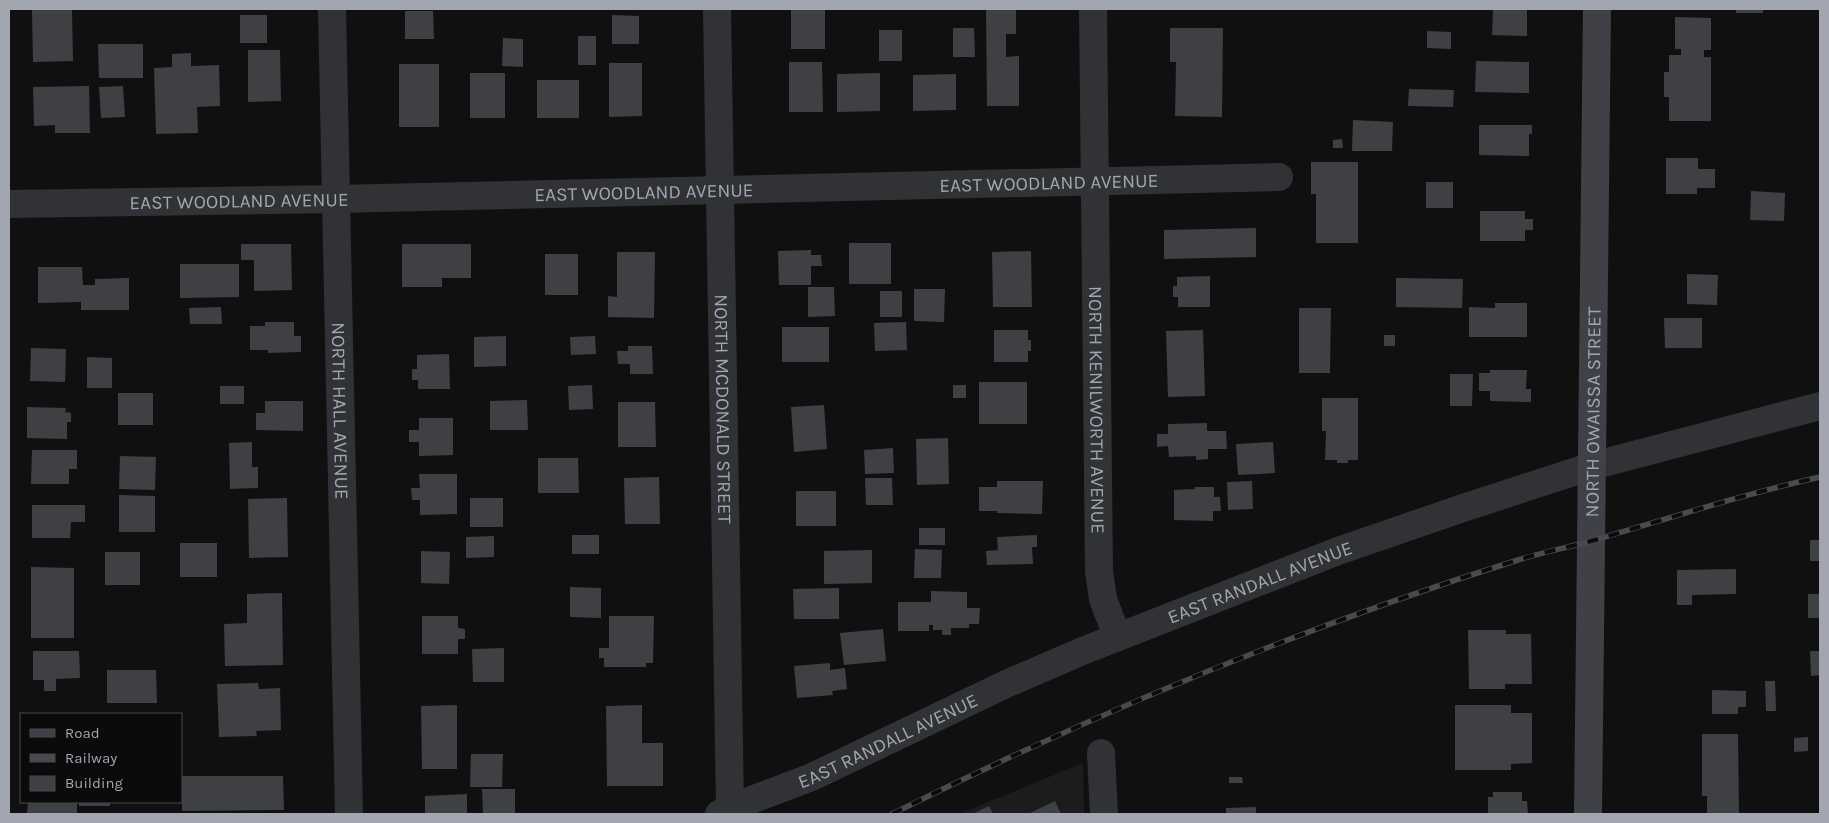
<svg xmlns="http://www.w3.org/2000/svg" width="1829" height="823" viewBox="0 0 1829 823" font-family="Karla,sans-serif">
<rect width="100%" height="100%" fill="#101011"/>
<path fill="#1c1c1e" d="M1083,763L1084,814H960L966,811Z"/>
<path fill="#3f4044" d="M32,9H72L73,61L33,62Z
M791,9H825V49H791Z
M1016,9V34H1006V57L1019,56V106H987L986,10Z
M1493,9H1527V36L1492,35Z
M1736,9H1763V13H1736Z
M405,11H433L434,39H405Z
M240,15H267V43H240Z
M612,15L639,16V44H612Z
M1675,17L1711,18V50H1704V57H1711V121H1669V97H1664V72H1669V55H1681V49H1675Z
M953,28H974L975,57H953Z
M1170,28H1223L1222,117L1175,116L1176,62H1170Z
M879,30H902V61H879Z
M1427,31L1451,32V49L1427,48Z
M578,36H596V65H578Z
M503,38L523,39V67L502,66Z
M98,44H143V78H99Z
M248,50H280L281,101L248,102Z
M191,53V66L219,65L220,106L197,107L198,133L156,134L154,68L172,67V54Z
M1476,61L1529,62V93L1475,92Z
M789,62H822L823,112H789Z
M609,63H642V116L609,117Z
M399,64H439V127H399Z
M470,73H505V118H470Z
M880,73V111L837,112V74Z
M956,74V110L913,111V75Z
M537,80H579V118H537Z
M89,86L90,133H55V125L34,126L33,87Z
M123,86L125,117L101,118L99,87Z
M1409,89L1454,90L1453,107L1408,106Z
M1353,120L1393,122L1392,151H1352Z
M1479,125H1532V134H1529V156L1479,155Z
M1342,139L1343,148H1333V140Z
M1666,158H1698V169H1715V188H1697V194H1666Z
M1311,162H1358V243H1316V194H1311Z
M1426,182H1453V208H1426Z
M1751,191L1785,193L1784,221L1750,220Z
M1480,211H1525V219H1533V230H1525V241H1480Z
M1256,228V257L1164,259V230Z
M849,243H891V284H849Z
M241,244H291L292,290L254,291V260H241Z
M402,244H471V278H442V287H402Z
M811,250V255H821L822,266H811V285H779L778,251Z
M1031,251L1032,307H993L992,252Z
M617,252H655L654,318L608,317V296L617,297Z
M545,254H578V295H545Z
M180,264H239V297L180,298Z
M38,267H82L83,285H95V279L129,278V310H81V302L38,303Z
M1687,274L1718,275L1717,305L1687,304Z
M1210,276V307H1178V297H1173V286H1177V277Z
M1396,278L1463,279L1462,308L1396,307Z
M808,287H834L835,316L808,317Z
M914,289H945L944,322L914,321Z
M880,291H902V317H880Z
M1495,303H1527V337H1469V307L1495,308Z
M221,307L222,324H190L189,308Z
M1299,308H1331L1330,373H1299Z
M1664,318H1702V348H1665Z
M265,322H294V336H301V352L268,353V350H250V326H265Z
M906,322L907,350L875,351L874,323Z
M782,327H829V362H782Z
M994,330H1028V340H1031V351H1028V362H994Z
M1203,330L1205,396L1168,397L1166,331Z
M1384,335H1395V346H1384Z
M506,336V366L474,367V337Z
M595,336L596,354L571,355L570,337Z
M628,346H652L653,374H630V364H618L617,351H628Z
M31,348L66,349L65,382L30,381Z
M449,354L450,389H418V380H412V369H417V355Z
M87,357L112,358V388H87Z
M1490,370H1527L1526,389H1531V402L1490,401V391H1479V373H1490Z
M1450,374H1473L1472,406H1450Z
M979,382H1027V424H979Z
M592,385L593,409L569,410L568,386Z
M953,385H966V398H953Z
M220,386H244V404H220Z
M118,393H153V425H118Z
M1322,398H1358V460H1348V463H1337V460H1325L1326,431H1322Z
M527,400L528,430H490V401Z
M265,401H303V431L256,430V413H265Z
M618,402H655L656,447H618Z
M824,405L827,449L794,452L791,407Z
M27,407L66,408L65,412L71,413V422H67V439L27,438Z
M419,418H453V455L419,456V442H409V430H419Z
M1207,423V431H1226L1227,449H1208V459L1196,460V456L1169,457L1168,446L1157,447V434H1168V424Z
M948,438L949,484L917,485L916,439Z
M252,442V467H258V488L230,489L229,443Z
M1273,442L1275,473L1238,475L1236,444Z
M893,448L894,473L865,474L864,450Z
M32,450H77V469H69V484H31Z
M120,456L156,457L155,490L119,489Z
M538,458H578L579,493H538Z
M419,474H457V514L420,515V500H412L411,488H420Z
M659,477L660,524H625L624,478Z
M865,478H892L893,505H866Z
M997,481H1043L1042,514L997,513V511H979V487H997Z
M1252,481L1253,509L1228,510L1227,482Z
M1195,487H1214V497H1220L1221,511H1213V521L1174,520V490L1195,489Z
M796,491H836V526H796Z
M119,495L155,496V532H119Z
M287,498L288,557L249,558L248,499Z
M470,498H503V527H470Z
M32,505H85V522H71L70,538H32Z
M919,528H945V545H919Z
M572,535H599V554H572Z
M1037,535V547H1032L1033,564L987,565L986,551L998,550L997,537Z
M494,536V557L466,558V537Z
M1810,540H1820V561H1810Z
M180,543H217V577H180Z
M915,549L942,550L941,578H914Z
M872,550V583L824,584V551Z
M421,551L450,552L449,584L421,583Z
M105,552H140V585H105Z
M31,567L74,568V638H31Z
M1736,569V594L1692,595V605H1677V570Z
M570,587L601,588V618L570,617Z
M839,588V619H794L793,589Z
M931,591L967,592V608H980L979,624H969V628H951V635H942V630H933V625H929V631H898V602H931Z
M282,593L283,665L225,666L224,624L247,623V594Z
M1808,594H1820V618H1808Z
M422,616H458V628L465,629V639H458V654H422Z
M609,616H654L653,663H646V667H604V658H599V648H609Z
M883,629L886,661L844,665L840,633Z
M1468,630H1506V634H1531L1532,684H1505V689H1469Z
M504,648V682H473L472,649Z
M33,651H79L80,678L56,679V691H44V680H33Z
M1810,651H1820V675L1811,676Z
M830,663V670L845,668L847,689L832,691L833,695L797,698L794,666Z
M107,670H156L157,703H107Z
M1765,681H1775L1776,711H1766Z
M258,683L259,689L280,688L281,730L256,731L257,736L219,737L217,684Z
M1712,690L1746,691V707H1738V714H1712Z
M457,705V769H422L421,706Z
M642,705V743H663V786H607L606,706Z
M1455,705H1511V713H1532V763L1511,764V770H1455Z
M1702,734H1738L1739,814H1707V796H1702Z
M1808,737V751L1794,752V738Z
M471,754H503L502,787H470Z
M182,776H283L284,810L182,811Z
M1229,777H1242L1243,783H1229Z
M482,789H515V814H483Z
M1493,792H1522V801H1527L1528,814H1488V797H1493Z
M467,794V814H425V796Z
M1055,801L1061,814H1028Z
M35,802H77V814H27L28,803H35Z
M79,802H110V806H79Z
M989,806L993,814H972Z
M1256,807V814H1226V808Z"/>
<g fill="none" stroke-linecap="round" stroke-linejoin="round">
<g stroke="#313236" stroke-width="28">
<path id="s1" d="M332,9L349,814"/>
<path id="s2" d="M717,9L730,808"/>
<path id="s3" d="M1093,9L1099,571L1103,599L1117,636"/>
<path id="s4" d="M9,204L336,199L1279,177"/>
<path d="M1101,753L1104,814"/>
<path id="s5" d="M719,814L730,808L812,777L1006,684L1085,650L1338,551L1463,508L1592,466L1820,406"/>
</g>
<path stroke="#3f4146" stroke-width="28" id="s6" d="M1588,814L1597,9"/>
<g stroke="#484a4f" stroke-width="5.5">
<path id="rail" d="M892,814C1093,714 1303,627 1518,560C1543,552 1570,547 1595,540C1670,518 1744,494 1820,477"/>
</g>
<use href="#rail" stroke="#0b0b0c" stroke-width="4" stroke-dasharray="11" stroke-linecap="butt"/>
</g>
<g text-anchor="middle" stroke-width="4" stroke-linejoin="round" paint-order="stroke">
<g font-size="19" fill="#a1a6b1" stroke="#0b0b0c">
<text dy="7" stroke="none"><textPath href="#s4" startOffset="1040">EAST WOODLAND AVENUE</textPath></text>
<text dy="7" stroke="none"><textPath href="#s4" startOffset="635">EAST WOODLAND AVENUE</textPath></text>
<text dy="7" stroke="none"><textPath href="#s4" startOffset="230">EAST WOODLAND AVENUE</textPath></text>
<text dy="7" stroke="none"><textPath href="#s2" startOffset="400">NORTH MCDONALD STREET</textPath></text>
<text dy="7" stroke="none"><textPath href="#s3" startOffset="401">NORTH KENILWORTH AVENUE</textPath></text>
<text dy="7" stroke="none"><textPath href="#s1" startOffset="402">NORTH HALL AVENUE</textPath></text>
<text dy="7" stroke="none"><textPath href="#s6" startOffset="402">NORTH OWAISSA STREET</textPath></text>
<text dy="7" stroke="none"><textPath href="#s5" startOffset="589">EAST RANDALL AVENUE</textPath></text>
<text dy="7" stroke="none"><textPath href="#s5" startOffset="184">EAST RANDALL AVENUE</textPath></text>
</g>
</g>
<rect width="1829" height="823" fill="none" stroke="#a1a6b1" stroke-width="20"/>
<rect x="20" y="713" width="162" height="90" fill="#0b0b0c" stroke="#47494e"/>
<rect x="30" y="729" width="25" height="8" fill="#3f4146" stroke="#47494e"/>
<text x="65" y="738" font-size="15" fill="#a1a6b1">Road</text>
<rect x="30" y="754" width="25" height="8" fill="#484a4f" stroke="#47494e"/>
<text x="65" y="763" font-size="15" fill="#a1a6b1">Railway</text>
<rect x="30" y="776" width="25" height="15" fill="#3f4044" stroke="#47494e"/>
<text x="65" y="788" font-size="15" fill="#a1a6b1">Building</text>
</svg>
